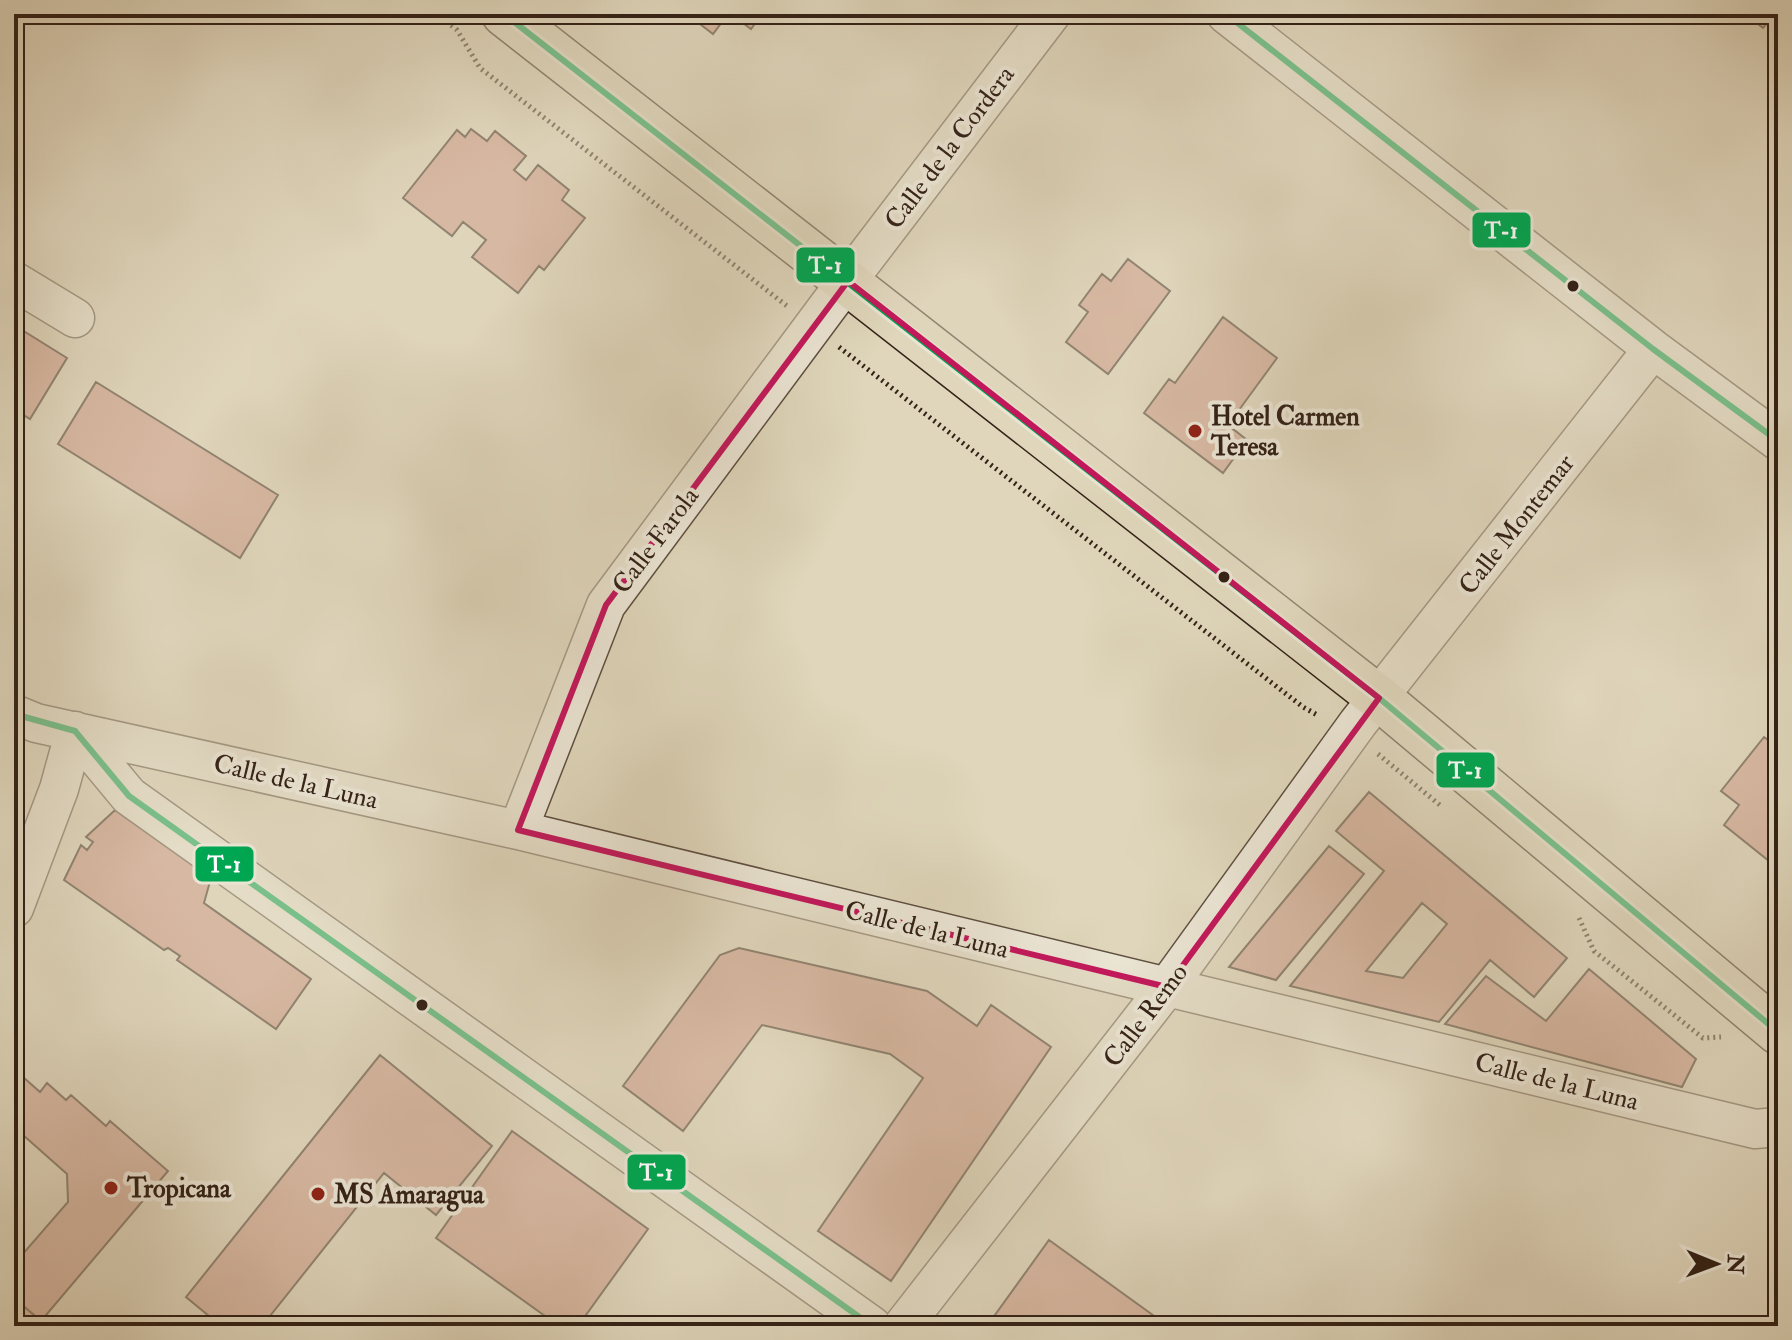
<svg xmlns="http://www.w3.org/2000/svg" width="1792" height="1340" viewBox="0 0 1792 1340" font-family="'IM FELL Double Pica',serif">
<rect width="100%" height="100%" fill="#dfd6bb"/>
<filter id="stains"><feTurbulence type="fractalNoise" baseFrequency=".0025" numOctaves="4"/><feColorMatrix values="0 0 0 0 .2 0 0 0 0 .09 0 0 0 0 .02 0 0 0 .5 -.17"/></filter>
<radialGradient id="worn" r=".72"><stop offset=".6" stop-color="#630" stop-opacity="0"/><stop offset="1" stop-color="#630" stop-opacity=".3"/></radialGradient>
<path fill="#ce9484" stroke="#342217" stroke-width="2" fill-rule="evenodd" d="M687,14H728L713,34Z
M731,14H762L751,29Z
M1745,14H1775L1763,28Z
M471,129L487,141L495,131L526,156L514,170L526,180L538,165L569,190L562,200L585,218L544,270L539,266L518,293L472,257L486,240L463,222L452,236L403,198L457,130L465,137Z
M1128,259L1170,291L1108,374L1066,342L1088,312L1079,305L1102,274L1111,281Z
M1223,317L1277,358L1228,425L1247,440L1223,473L1144,413L1169,379L1175,383Z
M14,325L67,358L30,419L14,409Z
M96,382L278,495L240,558L58,444Z
M1764,737L1778,747V849L1769,861L1724,825L1739,805L1721,791Z
M1369,792L1567,958L1534,997L1490,960L1439,1022L1290,986L1384,871L1336,831ZM1422,903L1447,924L1403,978L1366,971Z
M115,810L211,878L204,903L311,979L276,1029L177,960L180,956L168,948L164,950L64,880L81,845L87,850L93,842L86,837Z
M1329,846L1364,874L1276,980L1229,967Z
M739,948L927,991L977,1026L991,1005L1051,1047L891,1281L818,1231L923,1078L890,1054L762,1025L683,1131L623,1086L720,955Z
M1589,969L1696,1059L1682,1087L1445,1024L1486,976L1546,1021Z
M380,1055L492,1146L436,1215L384,1173L262,1326H221L186,1297Z
M14,1069L40,1092L47,1083L66,1100L71,1095L106,1126L110,1121L168,1171L41,1321L14,1298V1264L68,1202L67,1174L14,1127Z
M512,1131L648,1229L578,1326H559L436,1238Z
M1049,1240L1168,1326H987Z
M14,1298L41,1321L14,1326Z"/>
<g fill="none" stroke-linecap="round" stroke-linejoin="round">
<g stroke="#5f4f40" stroke-width="41">
<path id="minor" d="M1226,14L1653,349L1778,441
M14,281L75,318
M14,714L36,723L518,830L1755,1129L1778,1127
M75,731L129,796L872,1326
M518,830L606,605L829,305L1051,14
M14,908L59,789L75,731
M903,1326L1167,987L1358,723L1653,349"/>
</g>
<g stroke="#342217" stroke-width="47">
<path id="major" d="M504,14L1379,698L1778,1032"/>
</g>
<path stroke="#342217" stroke-width="5" stroke-dasharray="2 4" stroke-linecap="butt" d="M437,14L457,30L480,68L787,306
M839,347L1303,707L1319,716
M1378,754L1441,806
M1579,918L1594,951L1703,1038L1721,1037"/>
<use href="#minor" stroke="#eae4d3" stroke-width="38"/>
<use href="#major" stroke="#dfd6bb" stroke-width="44"/>
<g stroke="#eae4d3" stroke-width="12">
<path id="bus-1" d="M504,14L1379,698L1778,1032
M1226,14L1653,349L1774,438L1778,433
M14,714L75,731L129,796L872,1326"/>
</g>
<use href="#bus-1" stroke="#00a651" stroke-width="6"/>
</g>
<path d="M0 0H1792V1340H0ZM848,281L1379,698L1167,987L518,830L606,605Z" fill="#dfd6bb" fill-opacity=".55" fill-rule="evenodd"/>
<path fill="none" stroke="#c2185b" stroke-width="6" stroke-linejoin="round" d="M848,281L1379,698L1167,987L518,830L606,605Z"/>
<g fill="#342217" stroke="#eae4d3" stroke-width="3">
<circle cx="1573" cy="286" r="7"/>
<circle cx="1224" cy="577" r="7"/>
<circle cx="422" cy="1005" r="7"/>
</g>
<g fill="#8f2418" stroke="#eae4d3" stroke-width="3">
<circle cx="1195" cy="431" r="8"/>
<circle cx="111" cy="1188" r="8"/>
<circle cx="318" cy="1194" r="8"/>
</g>
<g text-anchor="middle" stroke-width="8" stroke-linejoin="round" paint-order="stroke">
<g font-size="26" fill="#342217" stroke="#eae4d3">
<text transform="translate(949 147) rotate(-53)" y="9">Calle de la Cordera</text>
<text transform="translate(1516 524) rotate(-52)" y="9">Calle Montemar</text>
<text transform="translate(655 540) rotate(-53)" y="9">Calle Farola</text>
<text transform="translate(296 781) rotate(13)" y="9">Calle de la Luna</text>
<text transform="translate(927 929) rotate(14)" y="9">Calle de la Luna</text>
<text transform="translate(1145 1015) rotate(-53)" y="9">Calle Remo</text>
<text transform="translate(1557 1081) rotate(14)" y="9">Calle de la Luna</text>
</g>
<g font-size="26" font-weight="bold" fill="#342217" stroke="#eae4d3" text-anchor="start">
<text x="1211" y="425">Hotel Carmen<tspan x="1211" dy="30">Teresa</tspan></text>
<text x="127" y="1197">Tropicana</text>
<text x="334" y="1203">MS Amaragua</text>
</g>
</g>
<g stroke="#eae4d3" stroke-width="3">
<rect x="1471" y="211" width="61" height="38" rx="8" fill="#00a651"/>
<rect x="795" y="246" width="61" height="38" rx="8" fill="#00a651"/>
<rect x="1435" y="751" width="61" height="38" rx="8" fill="#00a651"/>
<rect x="194" y="845" width="61" height="38" rx="8" fill="#00a651"/>
<rect x="626" y="1153" width="61" height="38" rx="8" fill="#00a651"/>
</g>
<g font-size="22" text-anchor="middle" font-weight="bold" fill="#fff">
<text x="1501" y="238">T-1</text>
<text x="825" y="273">T-1</text>
<text x="1465" y="778">T-1</text>
<text x="224" y="872">T-1</text>
<text x="656" y="1180">T-1</text>
</g>
<rect width="1792" height="1340" fill="none" stroke="#dfd6bb" stroke-width="48"/>
<rect x="16" y="16" width="1760" height="1308" fill="none" stroke="#342217" stroke-width="4"/>
<rect x="24" y="24" width="1744" height="1292" fill="none" stroke="#342217" stroke-width="2"/>
<g transform="translate(1716 1264) rotate(91)" stroke="#eae4d3" stroke-width="6" paint-order="stroke">
<path d="M0-6L14 30L0 20L-14 30Z" fill="#342217"/>
<text y="-12" font-size="22" font-weight="bold" text-anchor="middle" fill="#342217">N</text>
</g>
<rect width="100%" height="100%" filter="url(#stains)"/>
<rect width="100%" height="100%" fill="url(#worn)"/>
</svg>
